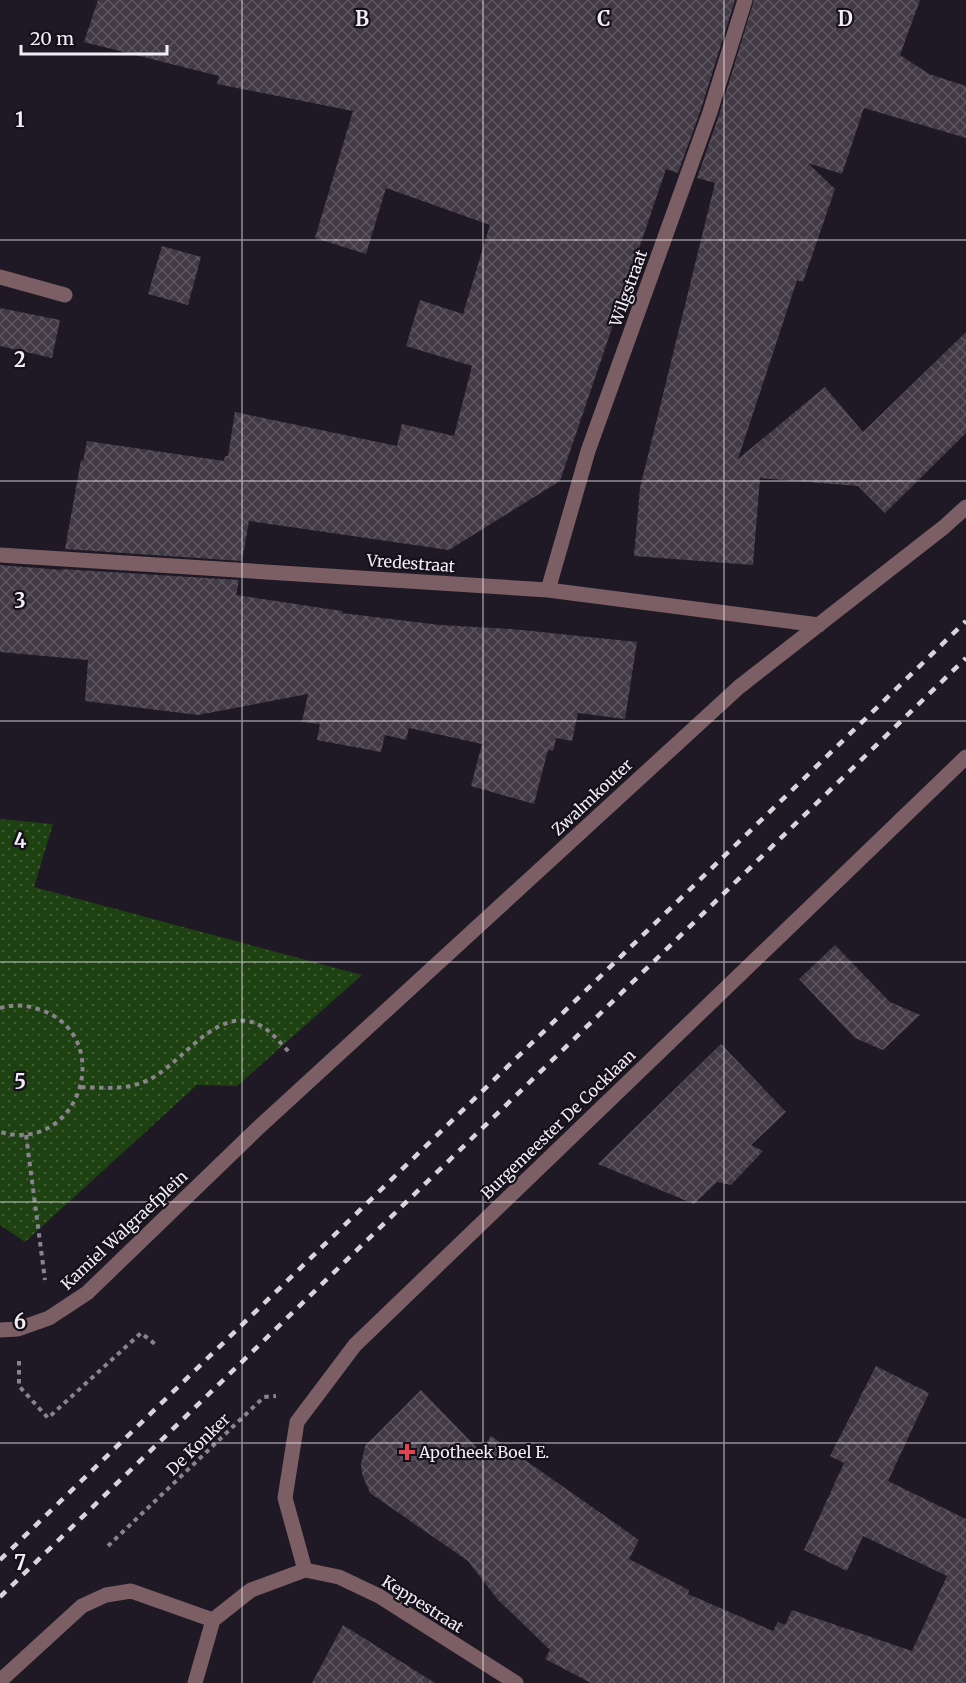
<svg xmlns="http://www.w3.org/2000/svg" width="966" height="1683" viewBox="0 0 966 1683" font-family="Merriweather,serif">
<defs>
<pattern id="park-dots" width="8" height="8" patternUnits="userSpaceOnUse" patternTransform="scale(1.5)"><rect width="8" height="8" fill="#1d4110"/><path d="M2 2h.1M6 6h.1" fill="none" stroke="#3e5d33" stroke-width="1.8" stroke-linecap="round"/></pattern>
<pattern id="building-cross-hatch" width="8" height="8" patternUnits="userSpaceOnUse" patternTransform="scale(1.5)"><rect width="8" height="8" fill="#413944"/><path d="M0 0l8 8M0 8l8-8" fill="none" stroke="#5d5660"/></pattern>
</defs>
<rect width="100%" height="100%" fill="#1e1924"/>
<path fill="url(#park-dots)" d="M0,819L53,824L34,887L362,975L237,1086L197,1085L25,1242L0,1225Z"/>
<path fill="url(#building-cross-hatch)" d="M98,0H735L701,109L678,173L666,169L560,481L449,550L249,521L242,561L65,549L81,460L83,461L87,441L224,461L225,456H228L235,412L397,446L402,424L454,436L472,366L406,346L420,300L463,314L490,225L386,188L366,254L315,238L353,111L217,84L219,76L84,42Z
M754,0H920L900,55L929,74L966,86V138L864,108L842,174L808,163L835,189L803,282L797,280L738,459L825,387L863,432L966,332V433L885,513L858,486L760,478L753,565L634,556L640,488L715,183L697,178L719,115Z
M162,246L201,257L188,305L148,294Z
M0,308L60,320L52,358L0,346Z
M0,565L62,570V569L239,580L236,595L342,611V613L440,625L512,629L637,642L625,719L578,713L572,741L556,738L553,751L548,750L534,804L471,786L482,744L409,728L406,740L385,735L381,752L317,740L320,724L302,722L308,694L198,715L85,701L88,660L0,652Z
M835,945L890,1002L920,1015L883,1050L855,1038L799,979Z
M721,1044L786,1112L751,1145L763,1151L731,1185L717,1182L694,1204L598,1164Z
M876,1366L929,1393L888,1481L966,1519V1683H591L545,1659L550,1650L498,1600L468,1561L370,1493L362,1474L361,1465L365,1446L421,1390L480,1451L491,1436L639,1540L629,1559L689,1590L688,1594L773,1631L778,1622L785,1625L792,1610L912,1651L947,1576L863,1536L847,1571L804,1550L844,1463L830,1456Z
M343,1625L435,1683H312Z"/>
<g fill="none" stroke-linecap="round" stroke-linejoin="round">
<path stroke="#88838d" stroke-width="4" stroke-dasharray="4.5 4.5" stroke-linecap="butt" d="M0,1008C14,1004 27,1005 41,1010C117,1037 80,1155 0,1132
M81,1087C108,1088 133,1091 157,1075C187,1056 222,1002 263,1027C273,1033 282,1045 290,1053
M26,1135L45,1280
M19,1361V1386L48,1418L141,1333L155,1344
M108,1546L264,1397L276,1396"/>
<path stroke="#7c5e65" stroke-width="15" d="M0,277L65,295
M0,555L548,590L819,625
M548,590L588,451L710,112L745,0
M0,1330L18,1329L49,1318L87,1293L257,1129L739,687L944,527L966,507
M305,1570L285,1498L297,1422L355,1345L966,757
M305,1570L339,1577L379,1596L516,1683
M0,1681L82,1606L106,1595L131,1591L213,1620
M195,1683L213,1620L251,1590L305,1570"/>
<path stroke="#d8d4dc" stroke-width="4.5" stroke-dasharray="8 8" stroke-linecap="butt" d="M0,1560L966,621
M0,1597L966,658"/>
</g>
<path fill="none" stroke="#f2eef6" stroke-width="1.5" stroke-opacity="0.55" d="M242,0V1683M483,0V1683M724,0V1683M0,240H966M0,481H966M0,721H966M0,962H966M0,1202H966M0,1443H966"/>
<path fill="#e0444e" stroke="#15101a" stroke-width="2" d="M404 1443h6v6h6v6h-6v6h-6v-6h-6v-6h6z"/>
<g text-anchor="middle" stroke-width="4.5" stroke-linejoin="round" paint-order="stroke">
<g font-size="16" fill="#f2eef6" stroke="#15101a">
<text transform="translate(628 288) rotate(-70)" y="6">Wilgstraat</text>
<text transform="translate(411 563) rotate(4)" y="6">Vredestraat</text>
<text transform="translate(592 797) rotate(-43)" y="6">Zwalmkouter</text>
<text transform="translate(558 1124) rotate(-44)" y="6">Burgemeester De Cocklaan</text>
<text transform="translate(124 1230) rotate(-43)" y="6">Kamiel Walgraefplein</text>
<text transform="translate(198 1444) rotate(-44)" y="6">De Konker</text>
<text transform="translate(423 1604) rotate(32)" y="6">Keppestraat</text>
</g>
<g font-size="16" fill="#f2eef6" stroke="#15101a" text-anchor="start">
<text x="419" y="1458">Apotheek Boel E.</text>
</g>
</g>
<g font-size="20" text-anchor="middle" font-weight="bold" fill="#f2eef6" stroke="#15101a" stroke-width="4.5" stroke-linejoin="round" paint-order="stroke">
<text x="362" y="26">B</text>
<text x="604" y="26">C</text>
<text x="845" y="26">D</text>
<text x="20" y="127">1</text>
<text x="20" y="367">2</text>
<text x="20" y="608">3</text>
<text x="20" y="848">4</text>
<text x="20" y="1089">5</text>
<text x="20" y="1329">6</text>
<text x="20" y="1570">7</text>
</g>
<path d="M21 45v9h146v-9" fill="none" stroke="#f2eef6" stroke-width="3"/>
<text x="30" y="45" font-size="18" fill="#f2eef6" stroke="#15101a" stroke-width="4.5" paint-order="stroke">20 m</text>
</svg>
